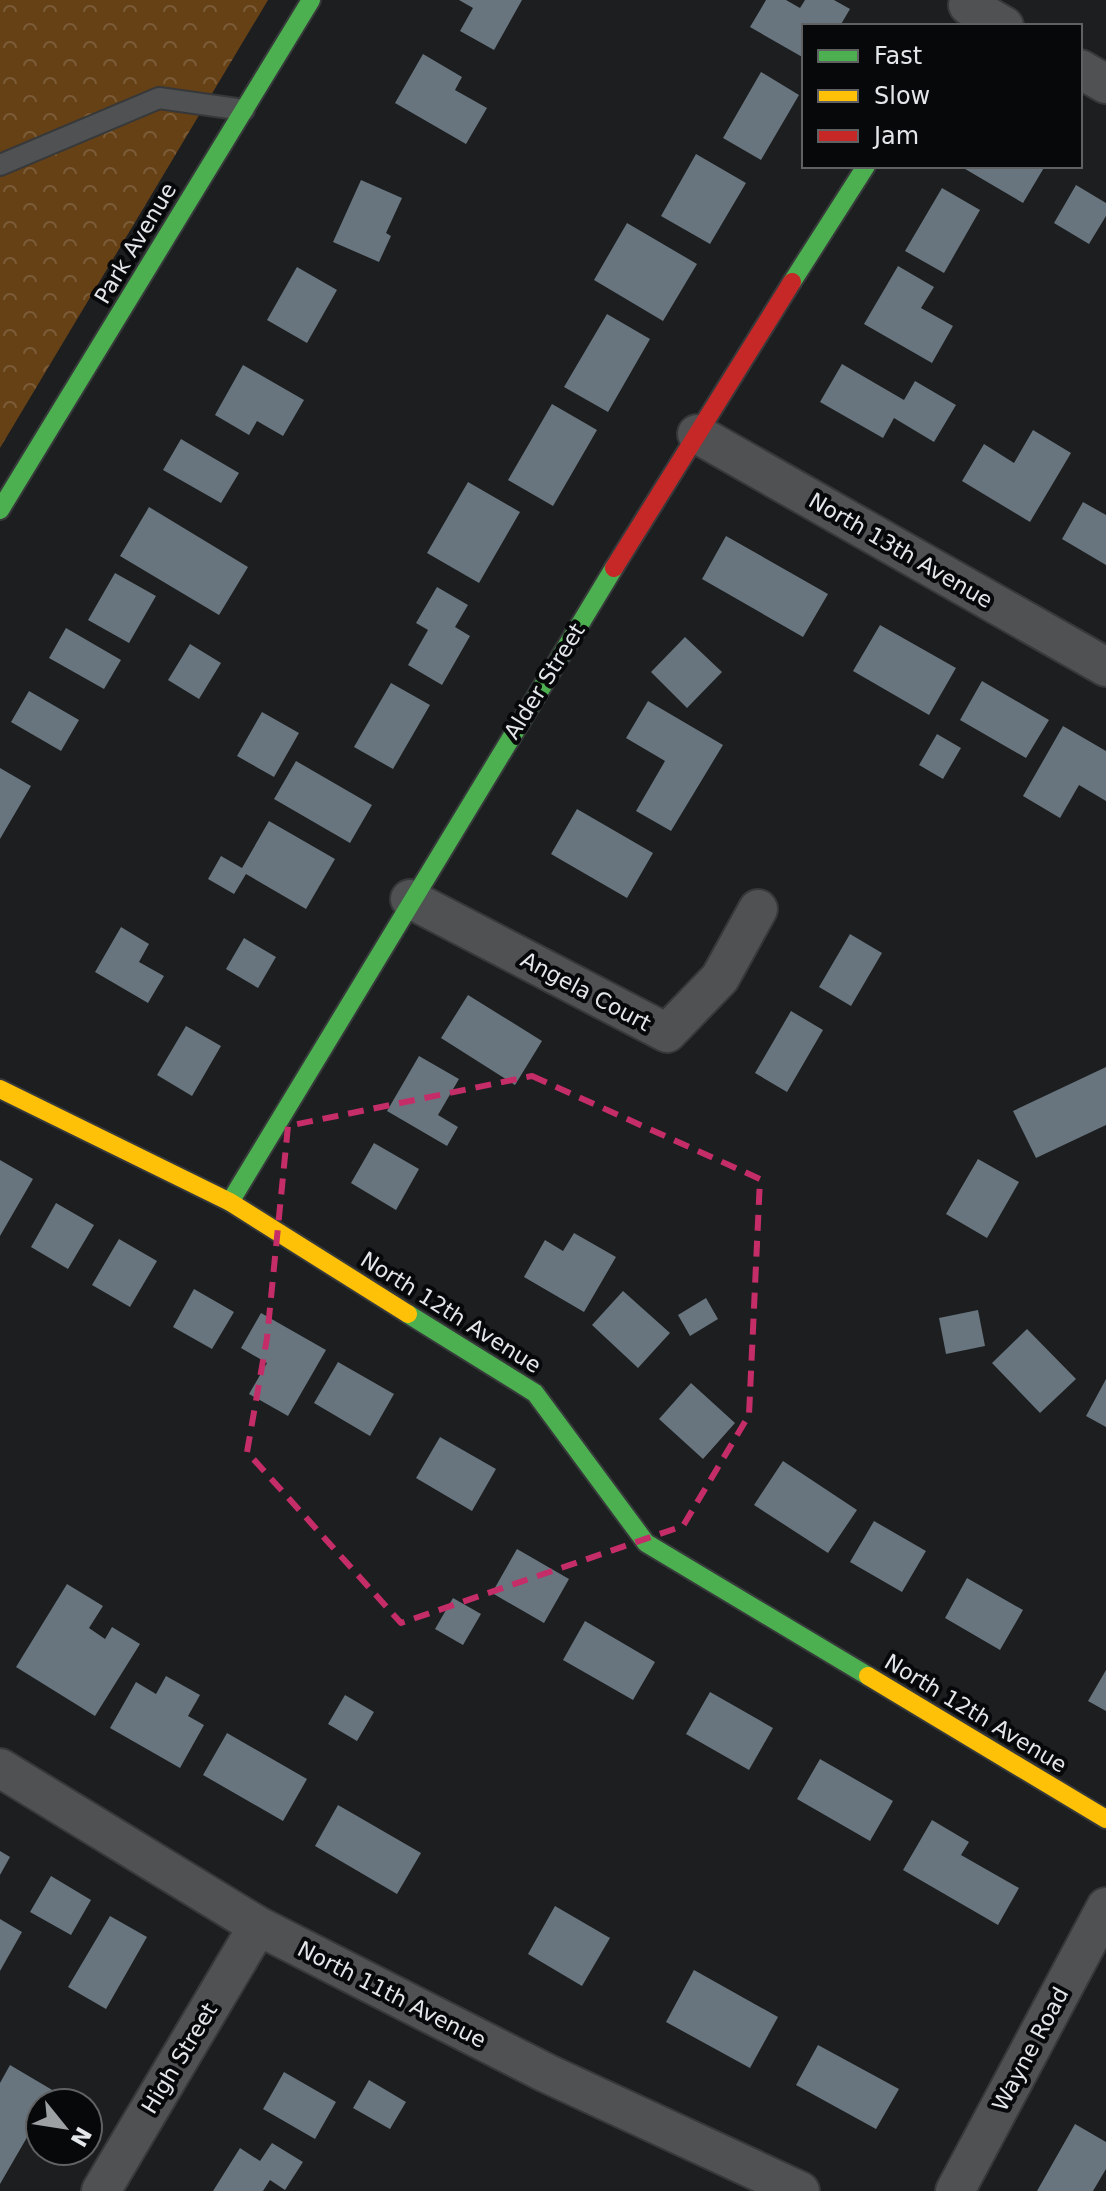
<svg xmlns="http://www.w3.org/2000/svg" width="1106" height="2191" viewBox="0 0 1106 2191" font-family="'DejaVu Sans',sans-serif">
<defs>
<pattern id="forest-crowns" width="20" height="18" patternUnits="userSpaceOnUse" patternTransform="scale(2)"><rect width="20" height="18" fill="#664116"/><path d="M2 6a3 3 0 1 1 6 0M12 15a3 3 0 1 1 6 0" fill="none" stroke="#7c5c38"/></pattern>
</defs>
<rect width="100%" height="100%" fill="#1c1e20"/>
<path fill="url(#forest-crowns)" d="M0,0H268L0,448Z"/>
<path fill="#68757e" d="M459,0H522L494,50L460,31L473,8Z
M766,0H786L800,8L805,0H834L850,9L840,26H804V58L750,27Z
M423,54L462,77L455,90L487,108L466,144L395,103Z
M761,72L799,95L761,160L723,138Z
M696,154L746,183L710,244L661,216Z
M960,166H1045L1023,203Z
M361,180L402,198L386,233L391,236L379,262L333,242Z
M1076,185L1106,203V216L1089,244L1054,223Z
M942,188L980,210L944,273L905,251Z
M627,223L697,264L663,321L594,280Z
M898,266L934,287L921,308L953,326L932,363L864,324Z
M297,267L337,290L307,343L267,320Z
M607,314L650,339L608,412L564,387Z
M842,364L904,400L915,381L956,405L934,442L894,418L883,438L820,402Z
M243,365L304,400L283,436L257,421L249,435L215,415Z
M552,404L597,430L553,506L508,480Z
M1033,430L1071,453L1030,522L962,481L984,444L1014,463Z
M181,439L239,473L221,503L163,470Z
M468,482L520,512L479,583L427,553Z
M1083,502L1106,515V565L1062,539Z
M149,507L248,567L219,615L120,556Z
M726,536L828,594L803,637L702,579Z
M115,573L156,596L129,643L88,620Z
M437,587L468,605L455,627L470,636L442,685L408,665L428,630L416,623Z
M880,625L956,668L929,715L853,671Z
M66,628L121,660L104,689L49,658Z
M685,637L722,672L687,708L651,672Z
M190,644L221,663L199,699L168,680Z
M982,681L1049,720L1026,758L960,720Z
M391,683L430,705L393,769L354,747Z
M29,691L79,720L61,751L11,722Z
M648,701L723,745L671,831L636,811L665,761L626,738Z
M262,712L299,733L274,777L237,756Z
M1063,726L1106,751V801L1079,785L1060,818L1023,796Z
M937,734L961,748L943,779L919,765Z
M296,761L372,805L350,843L274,799Z
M0,768L31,786L0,839Z
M577,809L653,853L627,898L551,854Z
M269,821L335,859L306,909L246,874L234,894L208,879L221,856L242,868Z
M121,927L149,944L139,962L164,976L148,1003L95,972Z
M850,934L882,953L851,1006L819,987Z
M244,938L276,957L258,988L226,969Z
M468,995L542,1041L515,1085L441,1038Z
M791,1011L823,1030L787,1092L755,1073Z
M186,1026L221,1046L192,1096L157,1075Z
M419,1056L459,1079L438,1115L458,1127L447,1146L387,1111Z
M1106,1067V1125L1036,1158L1013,1111Z
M374,1143L419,1169L396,1210L351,1183Z
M978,1159L1019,1182L987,1238L946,1214Z
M0,1160L33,1179L0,1236Z
M56,1203L94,1225L68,1269L31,1247Z
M574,1233L616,1257L584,1312L524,1277L545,1240L563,1251Z
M119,1239L157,1261L130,1307L92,1285Z
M194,1289L234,1312L212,1349L173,1327Z
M623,1291L670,1333L638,1368L592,1325Z
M706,1298L718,1319L690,1336L678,1315Z
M978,1310L985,1346L946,1354L939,1318Z
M261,1313L326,1350L288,1416L249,1394L267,1363L241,1348Z
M1027,1329L1076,1379L1040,1413L992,1363Z
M338,1362L394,1394L370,1436L314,1403Z
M1106,1379V1427L1086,1416Z
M691,1383L735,1423L703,1459L659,1419Z
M440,1437L496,1469L472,1511L416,1478Z
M783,1461L857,1510L828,1553L754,1505Z
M874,1521L926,1551L902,1592L850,1562Z
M517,1549L569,1579L544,1623L492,1593Z
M967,1578L1023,1610L1000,1650L945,1618Z
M67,1584L103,1606L89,1628L105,1639L112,1627L140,1644L95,1716L16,1667Z
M453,1598L481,1614L463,1645L435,1629Z
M585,1621L655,1662L633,1700L563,1660Z
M1106,1670V1711L1088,1701Z
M166,1676L200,1695L188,1716L204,1725L180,1768L110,1728L136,1682L156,1694Z
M710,1692L773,1728L749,1770L686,1734Z
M345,1695L374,1712L357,1741L328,1724Z
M227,1733L307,1779L283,1821L203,1775Z
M820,1759L893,1801L870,1841L797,1799Z
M338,1805L421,1853L397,1894L315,1846Z
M932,1820L969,1842L961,1855L1019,1888L998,1925L903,1870Z
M0,1851L10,1857L0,1875Z
M51,1876L91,1900L71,1935L30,1912Z
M555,1906L610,1938L582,1986L528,1954Z
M110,1916L147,1937L106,2009L68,1987Z
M0,1919L22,1932L0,1971Z
M694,1970L778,2017L750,2068L666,2022Z
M818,2045L899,2089L876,2129L796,2085Z
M10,2065L54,2091L47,2103H40V2115L0,2184V2083Z
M284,2072L336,2102L315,2139L263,2109Z
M369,2080L406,2102L390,2129L353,2108Z
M1075,2124L1106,2142V2169L1093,2191H1037Z
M272,2143L303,2162L285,2190L270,2180L263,2191H213L240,2148L260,2161Z"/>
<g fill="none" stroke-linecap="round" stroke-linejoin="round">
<g stroke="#36383a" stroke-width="24">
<path id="lane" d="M0,165L159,98L244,110"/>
</g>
<g stroke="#36383a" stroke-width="42">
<path id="street" d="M968,5L1004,26
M1080,69L1106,84
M697,434L1106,667
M410,899L667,1033L720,978L758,909
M0,1768L258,1926L546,2073L800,2191
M101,2191L258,1926
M955,2191L1106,1907"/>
</g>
<g stroke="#36383a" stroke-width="22">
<path id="fast" d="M792,282L866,166
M0,510L311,0
M230,1202L614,568
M408,1314L535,1393L646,1543L868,1676"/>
</g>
<g stroke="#36383a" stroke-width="22">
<path id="slow" d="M0,1089L230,1202L408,1314
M868,1676L1106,1819"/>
</g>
<g stroke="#36383a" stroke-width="22">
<path id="jam" d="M614,568L792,282"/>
</g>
<use href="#lane" stroke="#4f5152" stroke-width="20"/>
<use href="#street" stroke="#4f5152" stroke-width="38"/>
<use href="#fast" stroke="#4caf50" stroke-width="18"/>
<use href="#slow" stroke="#ffc107" stroke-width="18"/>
<use href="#jam" stroke="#c62828" stroke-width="18"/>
</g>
<path fill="none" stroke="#c52d69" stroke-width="6" stroke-dasharray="16 10" stroke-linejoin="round" d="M532,1076L760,1179L749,1415L683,1526L401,1623L247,1452L267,1338L288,1126Z"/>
<g text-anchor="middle" stroke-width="8" stroke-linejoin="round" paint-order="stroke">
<g font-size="22" fill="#e3e7e9" stroke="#07080a">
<text transform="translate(135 243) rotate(-59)" y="8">Park Avenue</text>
<text transform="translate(901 550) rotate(30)" y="8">North 13th Avenue</text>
<text transform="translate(544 681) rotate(-58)" y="8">Alder Street</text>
<text transform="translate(586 991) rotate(28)" y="8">Angela Court</text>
<text transform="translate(451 1312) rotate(32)" y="8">North 12th Avenue</text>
<text transform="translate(976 1713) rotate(31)" y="8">North 12th Avenue</text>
<text transform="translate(392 1994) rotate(27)" y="8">North 11th Avenue</text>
<text transform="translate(1030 2049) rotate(-62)" y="8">Wayne Road</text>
<text transform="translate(179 2058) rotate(-59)" y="8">High Street</text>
</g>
</g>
<rect x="802" y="24" width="280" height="144" fill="#07080a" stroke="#5f6163" stroke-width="2"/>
<rect x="818" y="50" width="40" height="12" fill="#4caf50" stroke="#5f6163" stroke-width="2"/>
<text x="874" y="64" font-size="24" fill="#e3e7e9">Fast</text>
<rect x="818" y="90" width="40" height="12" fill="#ffc107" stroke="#5f6163" stroke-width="2"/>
<text x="874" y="104" font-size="24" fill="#e3e7e9">Slow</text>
<rect x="818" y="130" width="40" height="12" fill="#c62828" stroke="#5f6163" stroke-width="2"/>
<text x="874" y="144" font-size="24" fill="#e3e7e9">Jam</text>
<g transform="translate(64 2127) rotate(120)"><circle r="38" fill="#07080a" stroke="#5f6163" stroke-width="2"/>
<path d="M0-6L14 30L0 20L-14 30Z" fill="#9da1a3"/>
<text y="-12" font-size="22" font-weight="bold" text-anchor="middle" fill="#e3e7e9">N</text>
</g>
</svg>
